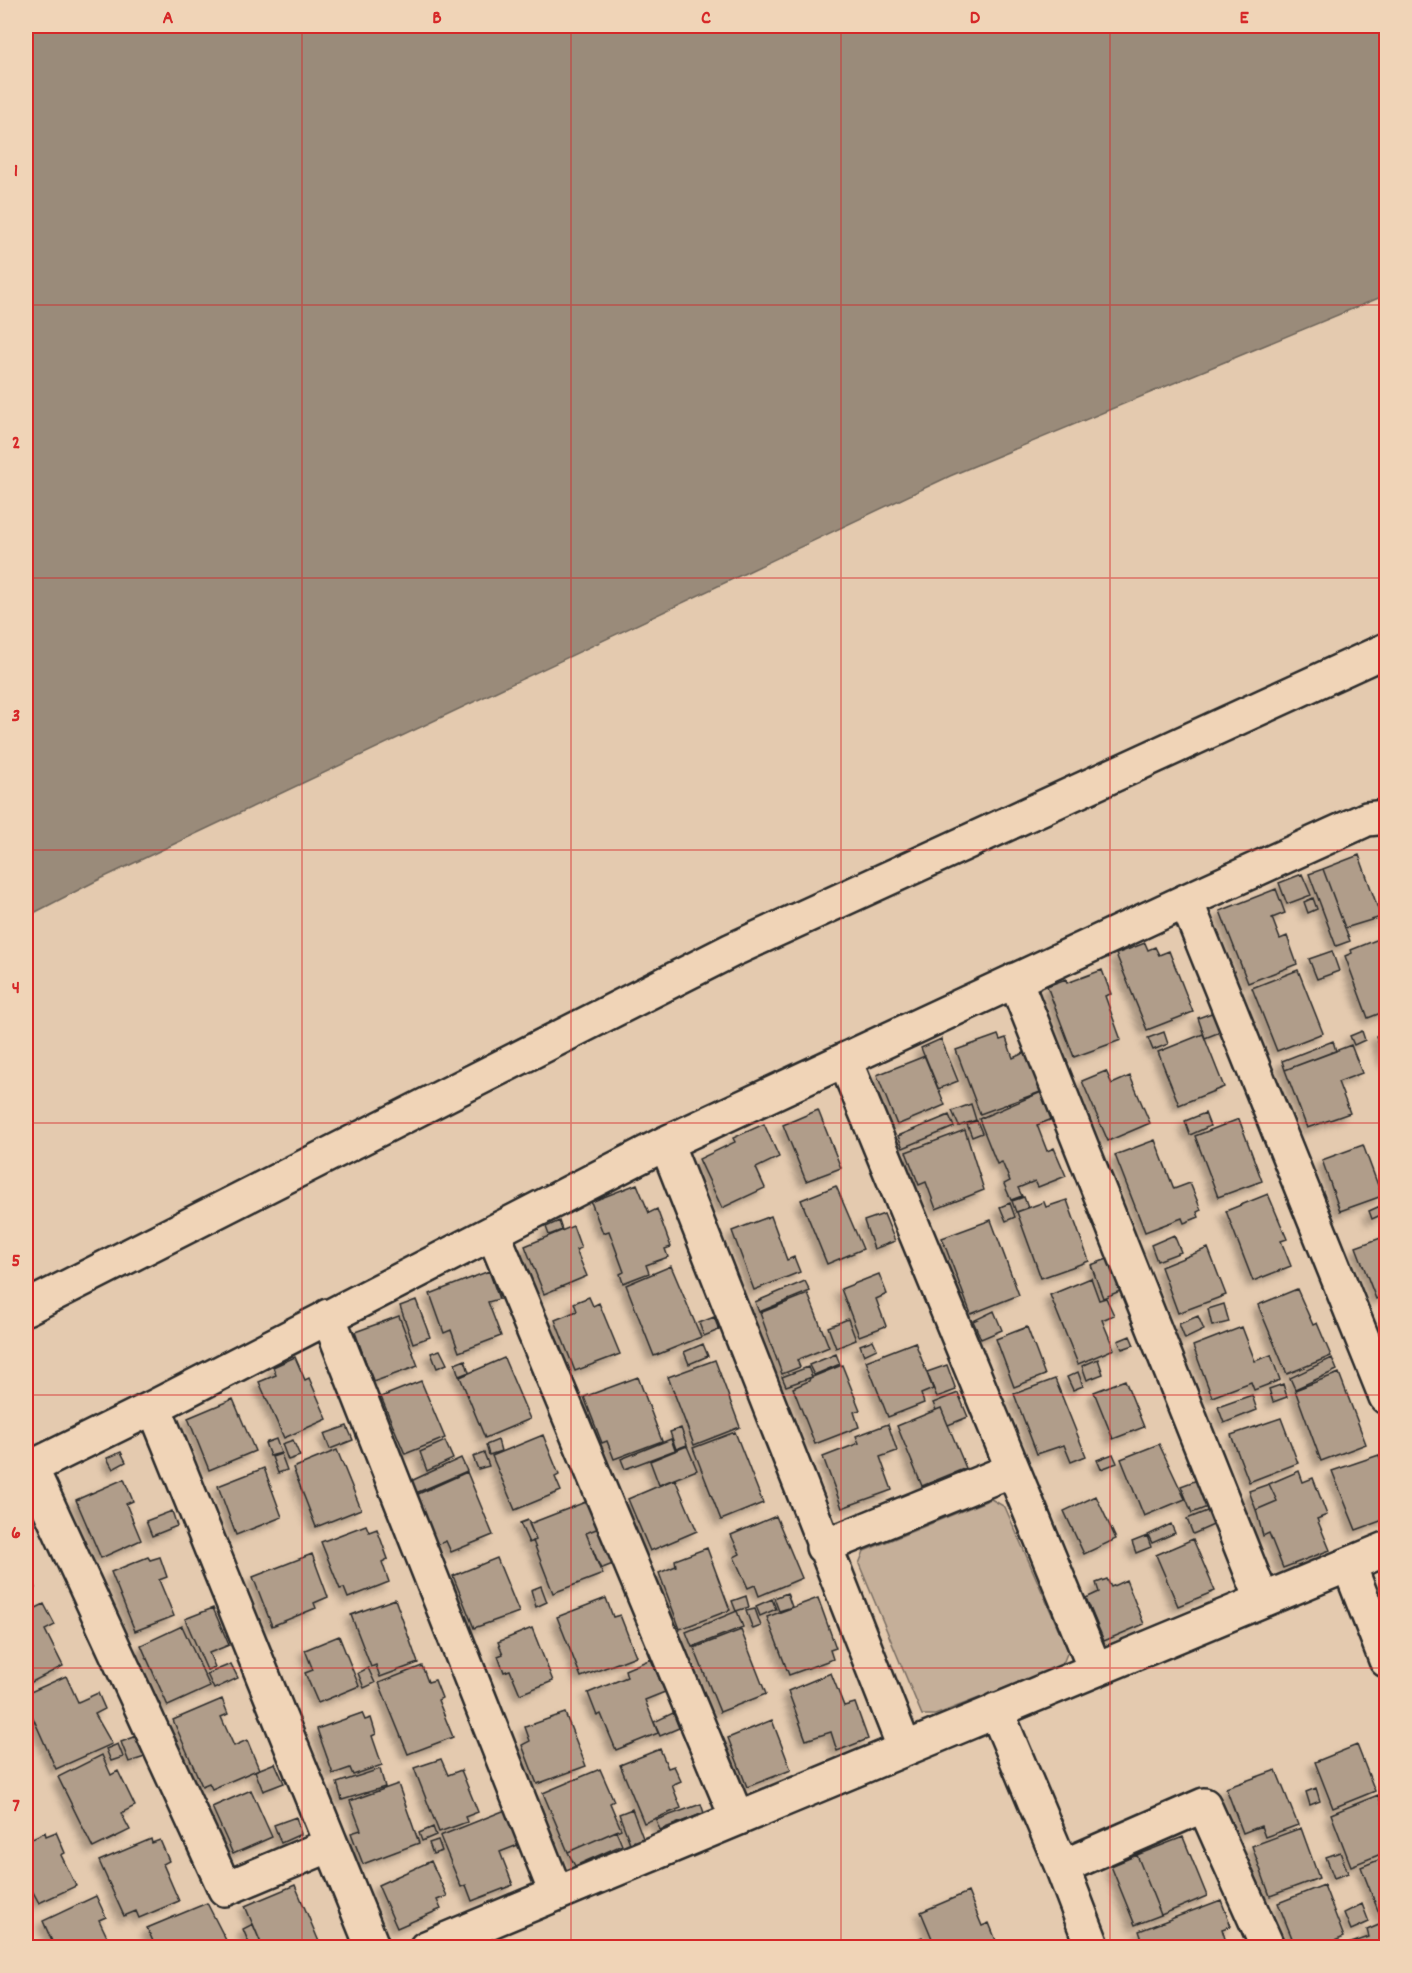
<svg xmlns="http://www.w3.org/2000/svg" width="1412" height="1973" viewBox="0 0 1412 1973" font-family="Dekko,sans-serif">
<defs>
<filter id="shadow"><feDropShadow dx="-5.5" dy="5.5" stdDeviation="3" flood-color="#0004"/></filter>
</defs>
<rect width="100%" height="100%" fill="#e4caaf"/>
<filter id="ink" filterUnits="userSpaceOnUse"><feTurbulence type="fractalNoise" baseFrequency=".0167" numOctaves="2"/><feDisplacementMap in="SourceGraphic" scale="12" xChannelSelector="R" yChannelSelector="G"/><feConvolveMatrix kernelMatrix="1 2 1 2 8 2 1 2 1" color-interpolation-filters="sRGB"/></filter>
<g filter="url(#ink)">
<path fill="#c5af99" stroke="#786d62" stroke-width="1.5" d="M991,1499L1005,1507L1068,1651L1062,1666L935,1715H922L859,1564L864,1551Z"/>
<path fill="#9a8b7a" stroke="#6e655a" stroke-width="1.5" d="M26,26H1386V295L950,476L94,882L26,917Z"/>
<path fill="#b09d8a" stroke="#2b2b2b" stroke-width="1.5" filter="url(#shadow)" d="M1359,855L1381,917L1345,928L1323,869Z
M1323,869L1350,941L1336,946L1309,874Z
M1302,874L1311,895L1287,904L1279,883Z
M1276,889L1285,913L1272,918L1280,939L1287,936L1297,964L1248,983L1220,911Z
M1313,898L1317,909L1308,913L1304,902Z
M1386,936V1011L1368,1018L1345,956L1352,953L1351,950Z
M1145,943L1148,950L1155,947L1159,955L1169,951L1193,1012L1147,1030L1116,954Z
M1332,951L1339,971L1317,979L1309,959Z
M1102,970L1111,994L1105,996L1121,1040L1074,1057L1047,986L1066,979L1067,983Z
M1298,970L1323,1033L1277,1051L1252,988Z
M1217,1011L1225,1030L1205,1038L1198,1018Z
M1362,1031L1365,1040L1354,1045L1350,1036Z
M1164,1032L1168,1044L1153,1050L1148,1038Z
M1386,1033V1064L1376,1036Z
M1203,1034L1224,1087L1179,1105L1158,1052Z
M998,1035L1000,1040L1006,1038L1013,1058L1028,1051L1043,1091L980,1114L956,1050Z
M941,1039L958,1081L938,1089L921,1048Z
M1333,1041L1336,1051L1285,1070L1282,1061Z
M1351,1045L1362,1073L1338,1082L1350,1113L1307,1128L1285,1070Z
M925,1056L945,1105L897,1125L877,1075Z
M1106,1071L1112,1084L1130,1076L1150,1123L1108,1141L1082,1081Z
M1044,1091L1055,1118L1037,1125L1047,1151L1054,1148L1066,1176L1038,1187L1035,1181L1018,1188L1022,1196L1011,1200L1004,1184L1010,1181L1002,1162L997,1164L979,1119Z
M971,1104L976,1120L959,1126L952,1111Z
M818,1110L841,1168L806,1181L783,1125Z
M1205,1113L1210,1126L1190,1135L1185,1121Z
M949,1115L954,1127L903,1148L898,1136Z
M1239,1119L1262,1181L1218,1197L1195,1136Z
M977,1121L982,1133L972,1137L967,1124Z
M764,1124L779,1157L756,1168L765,1188L722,1208L699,1159L735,1142L733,1138Z
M965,1130L984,1190L936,1209L926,1182L919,1185L906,1152Z
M1155,1140L1174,1189L1190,1183L1201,1210L1197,1212L1199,1217L1184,1223L1182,1218L1145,1232L1115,1155Z
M1363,1145L1382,1196L1340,1211L1322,1160Z
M637,1184L649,1213L657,1209L671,1247L665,1249L668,1257L646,1265L649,1273L623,1283L620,1274L624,1272L609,1231L603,1233L591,1202Z
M836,1186L863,1249L827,1264L801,1200Z
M1268,1194L1287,1239L1281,1241L1291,1266L1253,1281L1226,1211Z
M1024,1197L1028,1208L1016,1212L1012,1201Z
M1067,1200L1089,1261L1041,1278L1017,1212L1044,1202L1046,1207Z
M1010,1203L1015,1217L1006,1221L1000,1207Z
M1380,1206L1383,1214L1372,1219L1369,1211Z
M884,1214L895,1241L874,1249L864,1221Z
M771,1216L787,1260L794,1257L800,1272L754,1290L732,1231Z
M991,1220L1019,1295L971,1314L942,1238Z
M559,1221L562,1230L549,1235L546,1227Z
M573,1226L581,1248L576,1250L587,1276L544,1294L525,1246Z
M1174,1235L1181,1252L1157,1261L1151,1245Z
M1386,1236V1295L1376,1299L1356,1247Z
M1208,1248L1226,1295L1178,1313L1161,1267Z
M1113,1257L1125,1289L1103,1298L1091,1265Z
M671,1266L701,1337L654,1356L626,1285Z
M489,1271L499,1299L488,1302L501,1336L459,1352L451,1330L444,1333L430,1294Z
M879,1274L887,1294L876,1299L886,1326L859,1336L841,1289Z
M1091,1278L1099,1300L1106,1298L1114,1315L1102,1320L1114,1349L1078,1364L1050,1295Z
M805,1281L810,1291L759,1312L755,1302Z
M1297,1289L1313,1325L1317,1323L1331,1356L1287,1374L1258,1305Z
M808,1294L829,1347L797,1360L800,1367L782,1374L760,1313Z
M589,1297L593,1306L599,1303L620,1354L575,1371L555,1320L577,1311L574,1303Z
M416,1300L430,1337L413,1343L400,1306Z
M1224,1304L1229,1322L1212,1326L1208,1309Z
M994,1311L1002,1330L981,1339L973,1321Z
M399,1316L418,1366L373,1382L355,1332Z
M1198,1316L1204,1330L1185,1339L1179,1324Z
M714,1317L719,1330L704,1336L699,1323Z
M848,1319L856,1340L836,1348L828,1327Z
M1027,1327L1045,1375L1014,1387L996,1339Z
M1242,1327L1255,1361L1271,1355L1280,1380L1254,1390L1251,1382L1212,1397L1193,1346Z
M1130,1336L1134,1345L1122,1349L1118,1341Z
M873,1340L877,1349L864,1355L860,1345Z
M915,1342L933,1389L921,1394L924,1403L888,1417L866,1361Z
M703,1344L708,1356L689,1364L684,1352Z
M440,1350L447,1364L437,1368L431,1353Z
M836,1354L840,1364L814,1375L809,1365Z
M295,1357L305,1380L309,1378L327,1419L284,1438L259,1382L276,1375L273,1367Z
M504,1358L530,1419L485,1438L460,1377Z
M1332,1358L1337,1370L1295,1389L1290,1378Z
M1098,1359L1103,1374L1087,1380L1082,1366Z
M465,1360L469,1372L459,1376L455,1364Z
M715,1360L740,1427L694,1445L668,1377Z
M842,1365L860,1410L854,1412L859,1427L815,1444L793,1388L809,1381L810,1378Z
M947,1365L956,1390L937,1397L927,1372Z
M808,1367L812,1377L786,1386L782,1377Z
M1078,1372L1083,1386L1073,1390L1067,1377Z
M1339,1373L1366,1444L1321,1461L1295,1390Z
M638,1377L662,1441L614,1459L607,1441L602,1443L584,1397Z
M1055,1379L1086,1456L1071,1462L1064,1445L1037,1454L1014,1394Z
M1125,1380L1144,1427L1113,1439L1094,1392Z
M421,1381L445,1438L405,1454L381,1397Z
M1283,1384L1287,1397L1273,1402L1269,1389Z
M958,1393L968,1417L948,1425L941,1408L936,1410L933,1403Z
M1252,1395L1257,1410L1224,1423L1218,1407Z
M233,1399L255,1451L209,1470L188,1418Z
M941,1408L966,1468L922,1486L897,1426Z
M1281,1418L1298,1463L1249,1482L1231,1435Z
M888,1424L897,1451L880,1457L892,1490L842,1508L823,1457L859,1443L856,1436Z
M347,1426L353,1440L330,1449L324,1434Z
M681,1428L687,1445L676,1449L670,1432Z
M735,1432L763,1503L721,1520L693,1448Z
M543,1435L559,1475L555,1477L561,1491L515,1510L492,1456Z
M276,1439L281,1453L270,1456L265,1443Z
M671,1439L675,1450L625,1469L621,1459Z
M293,1440L300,1456L288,1460L282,1444Z
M498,1440L501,1451L489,1455L486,1445Z
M445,1441L453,1459L427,1471L420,1452Z
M1159,1444L1185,1499L1144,1516L1121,1459Z
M687,1446L697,1470L659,1485L650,1461Z
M337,1450L361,1509L316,1527L293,1468Z
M121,1452L126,1462L113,1469L107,1458Z
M484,1453L489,1466L478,1469L473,1457Z
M281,1454L287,1470L278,1473L272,1457Z
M1113,1454L1117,1463L1101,1469L1097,1460Z
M1379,1455L1386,1473L1383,1474L1386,1483V1519L1356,1530L1332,1471Z
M461,1458L467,1471L416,1493L411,1481Z
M264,1468L282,1517L236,1535L218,1486Z
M1299,1471L1303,1482L1313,1478L1327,1515L1317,1519L1330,1550L1283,1568L1269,1533L1263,1536L1256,1510L1277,1501L1269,1484Z
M467,1472L493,1535L451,1552L446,1541L437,1545L416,1495Z
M124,1479L133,1501L126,1504L141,1540L101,1558L76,1500Z
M675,1479L697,1531L650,1551L628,1499Z
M1200,1479L1210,1506L1192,1513L1181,1486Z
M1269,1484L1277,1501L1256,1510L1249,1491Z
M1096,1496L1116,1539L1084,1554L1064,1511Z
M588,1501L599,1528L586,1533L603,1574L553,1593L533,1541L536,1540L529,1524Z
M1212,1509L1218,1523L1193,1534L1187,1519Z
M172,1511L177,1526L152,1536L146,1521Z
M776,1516L802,1578L759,1596L755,1585L748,1588L734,1557L740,1554L731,1535Z
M528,1520L536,1540L529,1543L520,1523Z
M1171,1524L1175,1533L1152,1543L1148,1535Z
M366,1525L369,1532L377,1529L388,1559L382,1562L389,1582L348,1598L344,1588L340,1589L321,1542Z
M599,1528L613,1564L600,1569L586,1533Z
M1147,1536L1151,1547L1136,1553L1132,1542Z
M1193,1539L1215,1591L1178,1606L1156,1555Z
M707,1548L730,1610L680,1629L659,1573L676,1566L675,1560Z
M312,1554L328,1597L314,1603L316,1608L272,1626L253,1577Z
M148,1557L150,1560L160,1557L167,1577L159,1580L174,1616L135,1631L111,1572Z
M497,1558L519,1612L474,1628L453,1576Z
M26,1569L35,1588L26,1593Z
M1107,1579L1111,1587L1126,1580L1144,1624L1104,1641L1086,1598L1099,1592L1096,1583Z
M541,1586L547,1602L536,1607L531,1590Z
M787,1593L792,1607L779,1611L774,1598Z
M746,1596L749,1607L736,1611L732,1601Z
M606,1598L613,1617L620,1615L636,1656L581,1677L557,1617Z
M818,1598L836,1648L830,1650L833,1659L789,1675L767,1617Z
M395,1599L418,1663L380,1677L376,1665L371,1667L351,1615Z
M772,1599L776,1609L760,1616L756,1606Z
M44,1604L55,1625L45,1630L63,1666L26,1685V1613Z
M213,1608L229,1645L209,1653L215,1667L207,1670L185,1619Z
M755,1609L761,1626L753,1629L746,1611Z
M737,1611L743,1627L692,1647L686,1632Z
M182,1626L210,1687L168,1706L141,1645Z
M532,1628L553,1681L520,1694L510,1670L504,1672L498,1656L503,1654L498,1642Z
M741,1630L766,1694L720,1712L694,1648Z
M339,1636L359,1686L318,1703L305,1673L313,1670L305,1650Z
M651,1659L665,1692L645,1700L658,1733L616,1750L601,1714L597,1716L588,1693L627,1677L625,1670Z
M231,1664L238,1678L214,1689L207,1674Z
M422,1666L428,1682L435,1680L442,1698L438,1700L453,1737L408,1754L379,1683Z
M368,1668L375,1683L364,1688L358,1673Z
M831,1673L844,1706L855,1703L868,1739L837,1751L831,1732L806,1740L788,1691Z
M66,1676L78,1702L98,1693L105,1709L95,1714L112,1744L56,1769L26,1702V1694Z
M222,1699L228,1714L221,1717L234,1746L247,1740L259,1769L212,1789L209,1783L202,1786L173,1720Z
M362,1713L365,1720L371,1718L376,1734L372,1736L382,1765L353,1775L350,1768L333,1774L317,1729Z
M565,1713L586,1766L537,1784L522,1745L530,1741L525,1727Z
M673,1713L679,1728L660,1736L654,1722Z
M772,1720L791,1770L747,1787L728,1738Z
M137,1736L145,1757L129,1762L121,1742Z
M118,1744L123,1757L111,1761L106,1749Z
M1357,1745L1375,1791L1333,1808L1315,1762Z
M660,1749L668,1768L674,1766L681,1781L672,1785L681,1808L644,1823L620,1765Z
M102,1755L111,1775L118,1771L135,1806L121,1813L130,1830L93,1848L58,1777Z
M441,1759L448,1775L461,1770L478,1812L465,1817L467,1822L439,1832L414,1768Z
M275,1763L284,1783L263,1791L255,1771Z
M380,1769L385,1787L342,1800L337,1783Z
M600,1769L614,1801L610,1803L621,1829L568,1852L543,1793Z
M1276,1770L1298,1825L1265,1837L1261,1826L1243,1833L1226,1788Z
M398,1784L419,1843L363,1864L351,1833L361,1830L350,1801Z
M1316,1788L1320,1801L1310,1805L1306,1792Z
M251,1790L272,1837L233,1854L212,1807Z
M1378,1795L1383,1808L1386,1807V1852L1351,1866L1331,1814Z
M701,1804L704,1813L660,1830L656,1820Z
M508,1809L523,1843L500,1852L513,1885L472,1901L466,1885L461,1887L440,1836Z
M632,1809L643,1838L630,1843L619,1814Z
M296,1817L301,1834L281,1843L274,1825Z
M433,1827L436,1835L422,1841L419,1833Z
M1301,1828L1319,1878L1270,1896L1252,1846Z
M616,1831L622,1845L575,1866L568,1852Z
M45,1832L46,1836L56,1832L65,1853L61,1855L76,1886L39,1903L33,1892L26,1896V1841Z
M1183,1837L1207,1896L1161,1915L1137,1855Z
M151,1839L152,1843L160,1840L169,1861L163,1864L179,1901L139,1918L136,1911L124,1916L99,1861Z
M438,1840L442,1851L433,1854L429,1843Z
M1340,1852L1348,1873L1334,1878L1326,1857Z
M1137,1855L1161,1915L1135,1925L1111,1866Z
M1381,1859L1386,1865V1916L1381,1918L1361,1867Z
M431,1861L447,1896L437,1900L441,1909L397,1928L378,1885Z
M295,1885L320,1944L311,1948H263L245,1906Z
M1324,1885L1344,1937L1318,1948H1296L1278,1903Z
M968,1892L982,1926L989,1923L997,1943L990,1948H936L921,1912Z
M96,1896L106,1917L99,1920L111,1945L55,1948L43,1921Z
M1221,1900L1231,1926L1222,1929L1228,1948H1145L1139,1931Z
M207,1903L230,1948H156L147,1928Z
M1362,1904L1369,1922L1351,1930L1344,1913Z
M1386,1922V1948H1336L1369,1937L1367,1930Z
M253,1924L263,1948H251L243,1929Z
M922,1937L926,1948H915L913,1941Z"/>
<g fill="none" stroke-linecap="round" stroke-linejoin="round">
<g stroke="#2b2b2b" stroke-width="38">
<path id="minor" d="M1186,901L1386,1397
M1015,980L1262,1599
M845,1061L1095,1669
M666,1143L904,1747
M493,1233L737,1818
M26,1308L732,950L1386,650
M328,1316L556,1893
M154,1407L373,1948
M31,1468L225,1889L330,1845
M26,1470L154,1407L666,1143L1186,901L1367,819L1386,817
M823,1547L1012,1470
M1349,1565L1386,1660
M996,1710L1062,1867L1093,1948
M1062,1867L1204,1805L1268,1948
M426,1948L1386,1549"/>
</g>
<use href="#minor" stroke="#f0d4b7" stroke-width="33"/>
</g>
</g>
<path fill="none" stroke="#d62828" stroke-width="1.5" stroke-opacity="0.55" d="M302,26V1948M571,26V1948M841,26V1948M1110,26V1948M26,305H1386M26,578H1386M26,850H1386M26,1123H1386M26,1395H1386M26,1668H1386"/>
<rect width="1412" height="1973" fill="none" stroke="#f0d4b7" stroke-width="66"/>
<rect x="33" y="33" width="1346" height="1907" fill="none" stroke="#d62828" stroke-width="2"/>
<g font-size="20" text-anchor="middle" font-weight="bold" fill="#d62828">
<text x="168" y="23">A</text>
<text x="437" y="23">B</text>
<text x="706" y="23">C</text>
<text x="975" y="23">D</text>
<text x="1244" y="23">E</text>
<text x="16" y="176">1</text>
<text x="16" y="448">2</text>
<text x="16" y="721">3</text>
<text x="16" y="993">4</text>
<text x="16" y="1266">5</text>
<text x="16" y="1538">6</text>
<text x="16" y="1811">7</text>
</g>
</svg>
